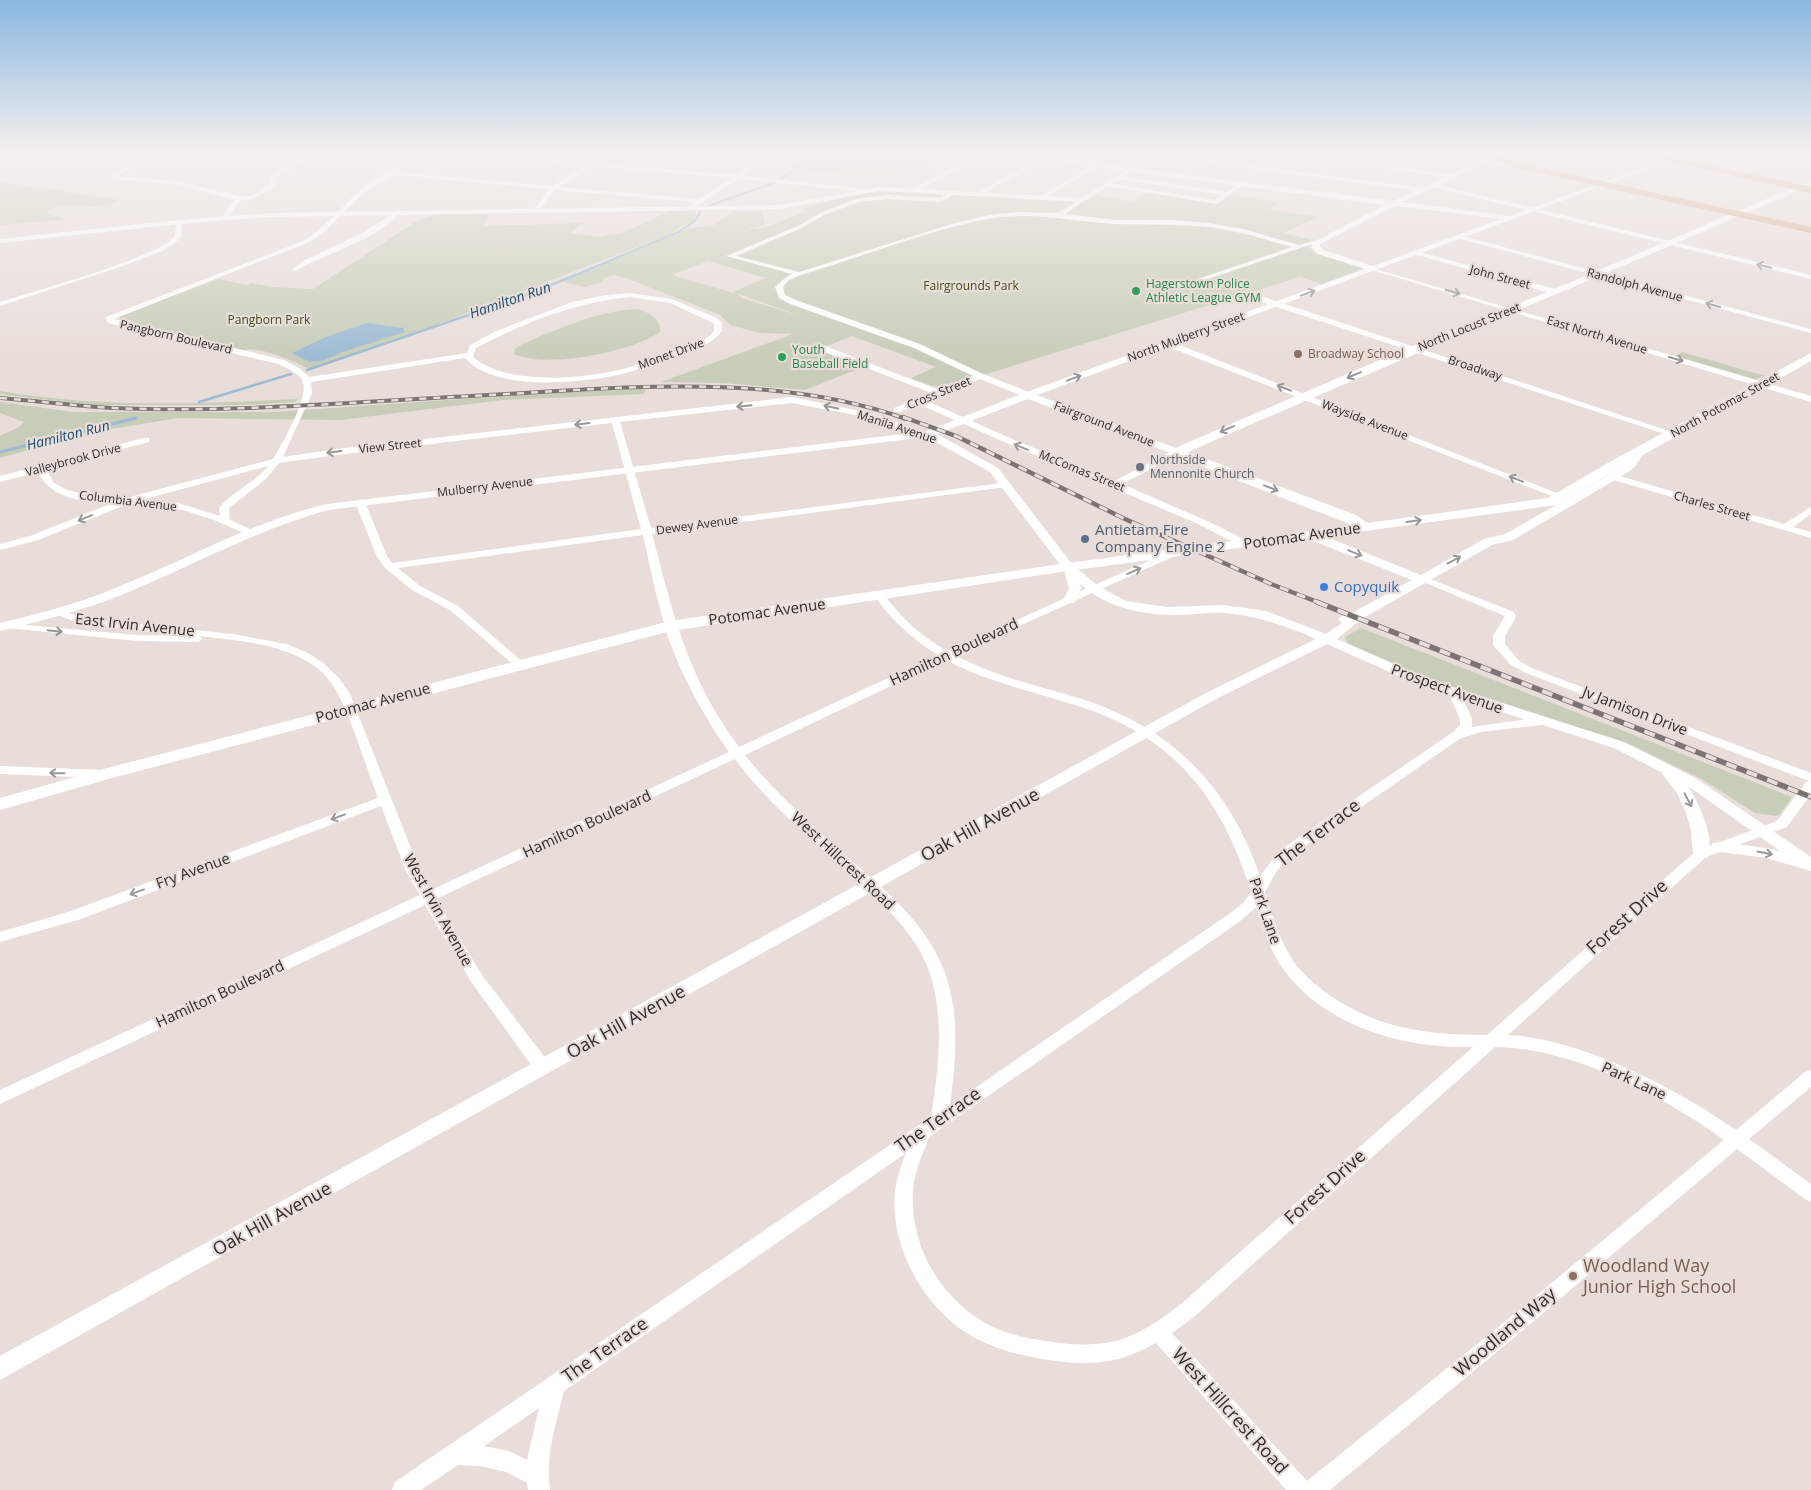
<svg xmlns="http://www.w3.org/2000/svg" width="1811" height="1490" viewBox="0 0 1811 1490" font-family="'Open Sans',sans-serif">
<rect width="100%" height="100%" fill="#e8ddd9"/>
<path fill="#c7cdb9" fill-rule="evenodd" d="M821,153H927L922,156L937,158L891,177L799,170Z
M0,182L121,200C115,202 108,205 102,206C86,208 60,201 47,213L64,219L62,220L0,225Z
M880,191L1084,202L1097,195L1132,202L1147,193L1218,204L1230,195L1278,202L1270,209L1318,217L1283,233L1312,240L1308,246L1315,253L1364,268L1322,284L1300,277L944,387L933,386L911,378L936,367L852,336L827,346L819,343L810,347L863,367L805,390L724,383L661,382L793,334L760,333L730,325L720,315L631,280L615,275L606,277L601,282L586,287L559,281L689,228L712,226L733,212L743,211L762,212L765,222L763,225L747,229H761L808,211L800,209L846,196ZM708,261L766,278L733,292L801,316L742,298L737,294L672,275Z
M696,210L695,220L667,235L436,325L440,326L310,370C297,362 256,344 242,351L130,324L133,321L119,318L120,315L219,279L247,285L252,283L272,287L313,289L418,220L434,215L489,214L483,226L582,223L570,233L600,237L625,232L670,211Z
M636,309C647,311 662,319 660,332C631,352 547,369 514,354L515,349L522,344C559,329 596,311 636,309Z
M1682,352L1765,376L1755,379L1676,356Z
M646,389L644,394L503,400L340,420L178,418L99,431L0,458V436L19,427L24,422L0,413V402L73,412H275L564,392Z
M0,391C97,408 198,404 297,399L296,402L243,405H94L6,395L0,394Z
M1361,628L1792,797L1780,814L1776,816L1755,813L1700,778L1631,745L1441,685L1349,646L1345,637Z"/>
<path fill="#9dbbd2" d="M367,323L403,328L405,332L343,352L322,361L310,362L292,353L326,337Z"/>
<g fill="none" stroke-linecap="round" stroke-linejoin="round">
<path stroke="#9dbbd2" stroke-width="2" d="M781,179L817,153
M706,207L776,182
M585,271L680,231L696,220L701,210"/>
<path stroke="#9dbbd2" stroke-width="2.5" d="M307,370L513,300L588,270
M199,402L291,374
M134,419L136,418"/>
<path stroke="#9dbbd2" stroke-width="3" d="M0,452L136,418"/>
<path fill="#fff" fill-rule="evenodd" d="M174,153H184L129,170L117,176L176,181L239,196H250L260,192L269,184L270,178L280,169L311,153H316L309,160L278,176L275,179L274,186C264,195 255,199 241,200L226,220L223,218L226,210L235,200L176,184L117,180L110,176L125,168Z
M417,153H423L396,172L552,186L585,166L454,153H481L590,163L604,153H611L596,163L737,175L764,153H770L743,176L871,190L868,192L739,179L694,207L691,205L694,202L555,190L536,213L533,211L549,189L392,175L361,195L321,235L307,243L114,319L284,360L299,368L309,377L467,353L470,345L494,332L572,302L606,295L630,293L672,299L717,318L722,323V331C709,348 688,352 669,359C652,364 636,371 618,375C579,383 494,392 465,358L311,382L312,393L283,457L337,449L792,397L865,412L933,434L929,437L860,416L792,403L620,422L651,528L1009,482V486L1006,487L652,534C673,614 688,679 739,747L938,655C912,639 891,620 874,595L875,593H883C900,617 921,636 947,651L1175,549L1180,552L1179,554L955,655C997,678 1041,686 1085,700C1174,729 1230,789 1260,876L1279,851L1453,732L1460,725V719L1449,694L1451,691H1459L1461,694L1472,719V727L1541,717L1545,718L1547,721L1541,725L1481,732L1461,738L1289,857L1277,871L1265,892C1272,915 1279,938 1292,959C1303,976 1320,989 1337,1000C1384,1030 1433,1035 1487,1035L1696,851L1777,821L1806,782L1809,781L1526,673L1511,665L1493,645V636L1505,616L1416,579L1417,577H1425L1514,612L1516,617L1505,636V644L1519,661L1534,669L1811,773V794L1787,827L1706,857L1508,1035C1580,1038 1678,1089 1736,1130L1805,1072L1811,1070V1087L1749,1139L1811,1184V1202L1805,1199L1737,1149L1516,1336L1330,1490H1286L1156,1343C1143,1350 1128,1357 1114,1360C1090,1365 1066,1363 1042,1359C1017,1355 992,1348 970,1335C923,1307 889,1245 895,1190C897,1177 901,1165 906,1153L564,1391C556,1424 545,1455 550,1490H528L527,1483L506,1472L480,1466L458,1465L421,1490H392L395,1482L931,1117C938,1071 945,1020 930,974C915,929 876,898 842,867C805,833 765,800 735,759L436,899L482,975L549,1063L551,1068L549,1073L543,1074L537,1073L472,983L425,905L0,1104V1090L420,895L406,871L381,806L78,920L0,942V932L68,912L378,798C365,764 354,726 338,694C314,645 248,642 200,636L203,639L197,642L137,641L7,628L3,627L1,625L3,623L137,635L192,636L81,624L55,614L54,612L55,610L59,609L82,618L233,634L286,644L308,653L322,662L339,678L350,694L420,871L431,890L729,752C705,718 683,679 669,640C658,606 651,570 643,535L398,568L420,586L458,606L524,663L526,665L524,667H516L450,610L412,590L385,568L377,557L355,502L360,499L365,502L387,556L392,563L641,529L612,423L337,455L279,463L266,479L229,508L230,520L252,530L253,532L248,535L214,520L183,510L162,506L128,504L38,540L0,550V544L30,536L113,503C86,502 51,500 38,472L0,482V476L143,438H149V442L46,469L54,483L67,490L90,495L126,498L273,459C281,446 309,397 303,382C300,373 287,368 278,364L111,324L107,322L106,317L303,241C324,229 338,210 356,194C374,177 396,167 417,153ZM592,166L732,178L699,199L559,187ZM630,297L670,303L711,322L714,324V331C703,345 683,349 667,354C652,359 638,365 623,369C583,379 506,386 473,357L476,348C523,323 576,302 630,297ZM268,466C255,483 233,491 219,508L220,516L178,503L145,499ZM946,660C987,682 1031,691 1075,705C1173,735 1221,796 1251,892L1244,902L1229,914L950,1105C956,1062 960,1014 945,973C927,923 885,890 846,856C811,824 774,792 745,755ZM1256,907C1263,929 1270,951 1284,970C1326,1027 1405,1049 1473,1047L1181,1304C1163,1318 1142,1333 1119,1340C1094,1347 1066,1345 1040,1340C1024,1338 1008,1334 993,1327C943,1303 909,1247 913,1191C914,1172 923,1154 929,1137L1239,922ZM1495,1047C1574,1048 1661,1095 1724,1140L1502,1324L1307,1481L1172,1333L1195,1316ZM539,1408L527,1460L509,1451L484,1446Z
M983,153H990L913,192L908,191Z
M1158,153L1424,188L1427,190L1424,192L1154,155Z
M1274,153H1292L1458,176L1455,178Z
M1410,153H1431L1520,165L1517,167Z
M1802,153H1811V157L1802,154Z
M1043,157L1048,158L978,196L973,195Z
M1093,165L1098,166L1041,200L1036,199Z
M1119,176L1227,192L1238,184L1243,185L1217,204L1103,185L1106,183L1216,200L1223,195L1117,179Z
M1434,184L1811,275V279L1432,187Z
M949,192L954,193L946,200L940,202L888,199L859,202L824,215L802,228L736,256L799,272L955,223L989,215L1019,212L1058,213L1082,198L1084,201L1065,214L1115,220H1171L1209,223L1243,229L1299,245L1321,239V241L1199,282L1187,289L1185,288V286L1195,280L1292,247C1264,239 1236,230 1207,227C1177,224 1146,225 1116,224C1072,222 1032,211 987,219C926,231 861,257 801,275L789,280L783,287L785,295L796,300L920,344L983,374L1031,393V397H1025L980,379L927,401L1010,438L1114,481L1174,450H1180V454L1122,484L1214,524L1247,541V545H1239L1196,523L1004,442L919,404L900,412H894V408L932,393L814,348V344H820L939,390L973,376L914,348L790,304L779,298L775,287L785,278L792,274L726,256L798,226L820,213L856,199L888,195L940,198Z
M395,212L400,213C382,233 353,245 328,255C317,260 306,264 296,271L291,270L303,261L361,234Z
M179,220L182,222L181,236L176,242L162,251L126,265L0,306V302C34,291 157,258 175,236L176,222Z
M1459,235L1811,329V333L1457,238V236Z
M1416,251L1559,290L1560,292L1553,294L1414,254L1413,253Z
M1372,268L1811,396V402L1372,270Z
M1243,292H1249L1678,434L1674,437L1671,436L1243,296Z
M1166,342H1172L1567,497L1562,500L1559,499L1166,346Z
M1613,474L1784,524L1811,507V514L1793,527L1811,532V538L1610,479L1608,477Z
M0,766L103,770L109,774L103,778L0,774Z"/>
<path fill="#fff" fill-rule="evenodd" d="M1501,153H1512L1490,161L1402,202L1510,216L1682,153H1692L1037,395L1181,450L1182,452L1181,454H1173L1028,399L937,434L998,468L1072,564L1098,586L1126,601L1167,607L1224,605L1266,611L1326,634L1342,623L1338,620L1340,617L1350,614L1412,580L1306,538L1304,535L1306,532H1314L1421,575L1484,539L1505,534L1609,475L1626,464L1635,451H1643L1644,453L1634,468L1617,479L1513,540L1492,545L1360,620L1337,639L1431,680L1624,742L1697,779L1811,857V871L1766,858L1713,851L1711,847L1713,843L1719,842L1767,848L1780,851L1688,786C1698,801 1717,841 1707,858L1701,859L1695,858L1693,854L1691,830L1685,810L1677,793L1661,772L1614,748L1421,686L1327,644L1216,699L0,1380V1356L1206,693L1316,639C1286,626 1258,616 1225,613C1206,612 1187,616 1168,615C1137,614 1103,605 1080,584L1081,589L1074,603H1064L1063,600L1069,589L1064,570L990,472L927,437L328,510C256,530 192,566 124,594C84,610 42,621 0,631V623C38,614 76,604 113,589C184,561 251,522 327,504L927,431L1024,393L1365,269L1318,254L1312,248V243L1385,205L1132,172L1082,202L880,191L779,209L269,217L179,224L0,243V239L179,220L269,213L779,205L880,187L1081,198L1131,168L1393,201L1486,159ZM1395,206L1501,219L1373,266L1324,250L1320,247V244Z"/>
<path fill="#fff" fill-rule="evenodd" d="M1004,153H1028L1130,167L1154,153H1164L1131,172Z
M1811,180V185C1604,275 1395,361 1188,452L1356,515L1368,523L1548,498L1613,460L1811,353V361C1726,409 1640,455 1557,505L1068,571L671,631L112,778L0,810V798L100,770L670,621L1068,563L1352,525L1173,455L1171,452L1173,449L1398,352L1552,290Z"/>
<path fill="#d7aa91" fill-rule="evenodd" d="M11,153H26L0,161V156Z
M1472,153H1486L1519,163L1811,227V233L1517,168Z
M1632,153H1650L1811,187V193Z"/>
<g stroke="#7b7472" stroke-width="2.5">
<path id="rail-far3" d="M0,156L9,153"/>
</g>
<g stroke="#7b7472" stroke-width="4">
<path id="rail-far2" d="M0,398C38,401 76,406 114,408C233,413 352,402 471,396C613,389 769,370 906,419"/>
</g>
<g stroke="#7b7472" stroke-width="4.5">
<path id="rail-far1" d="M903,417L956,436L1125,519L1271,584L1320,603"/>
</g>
<g stroke="#7b7472" stroke-width="5.5">
<path id="rail" d="M1317,602L1811,797"/>
</g>
<use href="#rail-far3" stroke="#e8ddd9" stroke-width="2" stroke-dasharray="5.5" stroke-linecap="butt"/>
<use href="#rail-far2" stroke="#e8ddd9" stroke-width="2.5" stroke-dasharray="7" stroke-linecap="butt"/>
<use href="#rail-far1" stroke="#e8ddd9" stroke-width="3" stroke-dasharray="9" stroke-linecap="butt"/>
<use href="#rail" stroke="#e8ddd9" stroke-width="4" stroke-dasharray="11" stroke-linecap="butt"/>
</g>
<defs><path id="oneway-shaft" d="M-6 0H5M1.5-3L5.5 0L1.5 3" fill="none" stroke-width="1.6" stroke-linecap="round" stroke-linejoin="round" transform="scale(1.25)"/></defs>
<g stroke="#989696">
<use href="#oneway-shaft" transform="translate(1764 266) rotate(-166)"/>
<use href="#oneway-shaft" transform="translate(1453 292) rotate(16)"/>
<use href="#oneway-shaft" transform="translate(1308 293) rotate(-20)"/>
<use href="#oneway-shaft" transform="translate(1713 305) rotate(-165)"/>
<use href="#oneway-shaft" transform="translate(1676 359) rotate(16)"/>
<use href="#oneway-shaft" transform="translate(1354 375) rotate(157)"/>
<use href="#oneway-shaft" transform="translate(1074 378) rotate(-20)"/>
<use href="#oneway-shaft" transform="translate(1284 388) rotate(-159)"/>
<use href="#oneway-shaft" transform="translate(744 406) rotate(174)"/>
<use href="#oneway-shaft" transform="translate(831 407) rotate(-168)"/>
<use href="#oneway-shaft" transform="translate(582 424) rotate(173)"/>
<use href="#oneway-shaft" transform="translate(1227 429) rotate(157)"/>
<use href="#oneway-shaft" transform="translate(1021 447) rotate(-158)"/>
<use href="#oneway-shaft" transform="translate(334 452) rotate(173)"/>
<use href="#oneway-shaft" transform="translate(1516 479) rotate(-159)"/>
<use href="#oneway-shaft" transform="translate(1271 488) rotate(21)"/>
<use href="#oneway-shaft" transform="translate(85 518) rotate(157)"/>
<use href="#oneway-shaft" transform="translate(1414 521) rotate(-8)"/>
<use href="#oneway-shaft" transform="translate(1355 553) rotate(22)"/>
<use href="#oneway-shaft" transform="translate(1454 560) rotate(-28)"/>
<use href="#oneway-shaft" transform="translate(1134 571) rotate(-24)"/>
<use href="#oneway-shaft" transform="translate(55 631) rotate(6)"/>
<use href="#oneway-shaft" transform="translate(57 773) rotate(-179)"/>
<use href="#oneway-shaft" transform="translate(1688 800) rotate(62)"/>
<use href="#oneway-shaft" transform="translate(338 817) rotate(160)"/>
<use href="#oneway-shaft" transform="translate(1765 853) rotate(11)"/>
<use href="#oneway-shaft" transform="translate(137 892) rotate(160)"/>
</g>
<linearGradient id="sky" x2="0" y2="1"><stop stop-color="#8ab7df"/><stop offset="0.42" stop-color="#f5f0ee"/><stop offset="1" stop-color="#f5f0ee" stop-opacity="0"/></linearGradient>
<rect width="1811" height="362" fill="url(#sky)"/>
<g fill="#2e9e5b" stroke="#e8ddd9" stroke-width="2">
<circle cx="1136" cy="291" r="5"/>
<circle cx="782" cy="357" r="5"/>
</g>
<g fill="#8d6e63" stroke="#e8ddd9" stroke-width="2">
<circle cx="1298" cy="354" r="5"/>
<circle cx="1573" cy="1276" r="5"/>
</g>
<circle fill="#6b7280" stroke="#e8ddd9" stroke-width="2" cx="1140" cy="467" r="5"/>
<circle fill="#5c6f8a" stroke="#e8ddd9" stroke-width="2" cx="1085" cy="539" r="5"/>
<circle fill="#3f7fe0" stroke="#e8ddd9" stroke-width="2" cx="1324" cy="587" r="5"/>
<g text-anchor="middle" stroke-width="4.5" stroke-linejoin="round" paint-order="stroke">
<g font-size="12" fill="#322e2d" stroke="#e8ddd9">
<text transform="translate(1500 277) rotate(15)" y="4">John Street</text>
<text transform="translate(1635 285) rotate(15)" y="4">Randolph Avenue</text>
<text transform="translate(1469 327) rotate(-22)" y="4">North Locust Street</text>
<text transform="translate(1597 335) rotate(17)" y="4">East North Avenue</text>
<text transform="translate(176 337) rotate(13)" y="4">Pangborn Boulevard</text>
<text transform="translate(1186 337) rotate(-20)" y="4">North Mulberry Street</text>
<text transform="translate(671 354) rotate(-20)" y="4">Monet Drive</text>
<text transform="translate(1475 368) rotate(18)" y="4">Broadway</text>
<text transform="translate(939 393) rotate(-22)" y="4">Cross Street</text>
<text transform="translate(1725 405) rotate(-29)" y="4">North Potomac Street</text>
<text transform="translate(1365 420) rotate(21)" y="4">Wayside Avenue</text>
<text transform="translate(1104 424) rotate(21)" y="4">Fairground Avenue</text>
<text transform="translate(897 427) rotate(18)" y="4">Manila Avenue</text>
<text transform="translate(390 446) rotate(-6)" y="4">View Street</text>
<text transform="translate(73 460) rotate(-15)" y="4">Valleybrook Drive</text>
<text transform="translate(1082 471) rotate(22)" y="4">McComas Street</text>
<text transform="translate(485 487) rotate(-7)" y="4">Mulberry Avenue</text>
<text transform="translate(128 501) rotate(7)" y="4">Columbia Avenue</text>
<text transform="translate(1712 506) rotate(16)" y="4">Charles Street</text>
<text transform="translate(697 525) rotate(-8)" y="4">Dewey Avenue</text>
</g>
<g font-size="12" fill="#27864d" stroke="#e8ddd9" text-anchor="start">
<text x="1146" y="288">Hagerstown Police<tspan x="1146" dy="14">Athletic League GYM</tspan></text>
<text x="792" y="354">Youth<tspan x="792" dy="14">Baseball Field</tspan></text>
</g>
<g font-size="12" fill="#434f1c" stroke="#e8ddd9">
<text x="971" y="290">Fairgrounds Park</text>
<text x="269" y="324">Pangborn Park</text>
</g>
<g font-size="12" fill="#785e54" stroke="#e8ddd9" text-anchor="start">
<text x="1308" y="358">Broadway School</text>
</g>
<g font-size="12" fill="#5b616d" stroke="#e8ddd9" text-anchor="start">
<text x="1150" y="464">Northside<tspan x="1150" dy="14">Mennonite Church</tspan></text>
</g>
<g font-size="14" font-style="italic" fill="#1b4d6e" stroke="#e8ddd9">
<text transform="translate(510 300) rotate(-19)" y="5">Hamilton Run</text>
<text transform="translate(68 435) rotate(-14)" y="5">Hamilton Run</text>
</g>
<g font-size="15" fill="#4e5e75" stroke="#e8ddd9" text-anchor="start">
<text x="1095" y="535">Antietam Fire<tspan x="1095" dy="17">Company Engine 2</tspan></text>
</g>
<g font-size="15" fill="#322e2d" stroke="#e8ddd9">
<text transform="translate(1302 536) rotate(-8)" y="5">Potomac Avenue</text>
<text transform="translate(767 612) rotate(-8)" y="5">Potomac Avenue</text>
<text transform="translate(135 625) rotate(6)" y="5">East Irvin Avenue</text>
<text transform="translate(954 652) rotate(-25)" y="5">Hamilton Boulevard</text>
<text transform="translate(1447 689) rotate(20)" y="5">Prospect Avenue</text>
<text transform="translate(373 703) rotate(-15)" y="5">Potomac Avenue</text>
<text transform="translate(1635 711) rotate(21)" y="5">Jv Jamison Drive</text>
<text transform="translate(587 824) rotate(-25)" y="5">Hamilton Boulevard</text>
<text transform="translate(843 861) rotate(43)" y="5">West Hillcrest Road</text>
<text transform="translate(193 871) rotate(-20)" y="5">Fry Avenue</text>
<text transform="translate(438 910) rotate(61)" y="5">West Irvin Avenue</text>
<text transform="translate(1265 911) rotate(71)" y="5">Park Lane</text>
<text transform="translate(220 994) rotate(-25)" y="5">Hamilton Boulevard</text>
<text transform="translate(1634 1081) rotate(25)" y="5">Park Lane</text>
</g>
<g font-size="15" fill="#366cbe" stroke="#e8ddd9" text-anchor="start">
<text x="1334" y="592">Copyquik</text>
</g>
<g font-size="18" fill="#322e2d" stroke="#e8ddd9">
<text transform="translate(980 825) rotate(-29)" y="6">Oak Hill Avenue</text>
<text transform="translate(1318 833) rotate(-37)" y="6">The Terrace</text>
<text transform="translate(1627 917) rotate(-42)" y="6">Forest Drive</text>
<text transform="translate(626 1022) rotate(-29)" y="6">Oak Hill Avenue</text>
<text transform="translate(938 1120) rotate(-35)" y="6">The Terrace</text>
<text transform="translate(1325 1187) rotate(-42)" y="6">Forest Drive</text>
<text transform="translate(272 1219) rotate(-29)" y="6">Oak Hill Avenue</text>
<text transform="translate(1505 1332) rotate(-40)" y="6">Woodland Way</text>
<text transform="translate(605 1350) rotate(-35)" y="6">The Terrace</text>
<text transform="translate(1230 1411) rotate(48)" y="6">West Hillcrest Road</text>
</g>
<g font-size="18" fill="#785e54" stroke="#e8ddd9" text-anchor="start">
<text x="1583" y="1272">Woodland Way<tspan x="1583" dy="21">Junior High School</tspan></text>
</g>
</g>
</svg>
